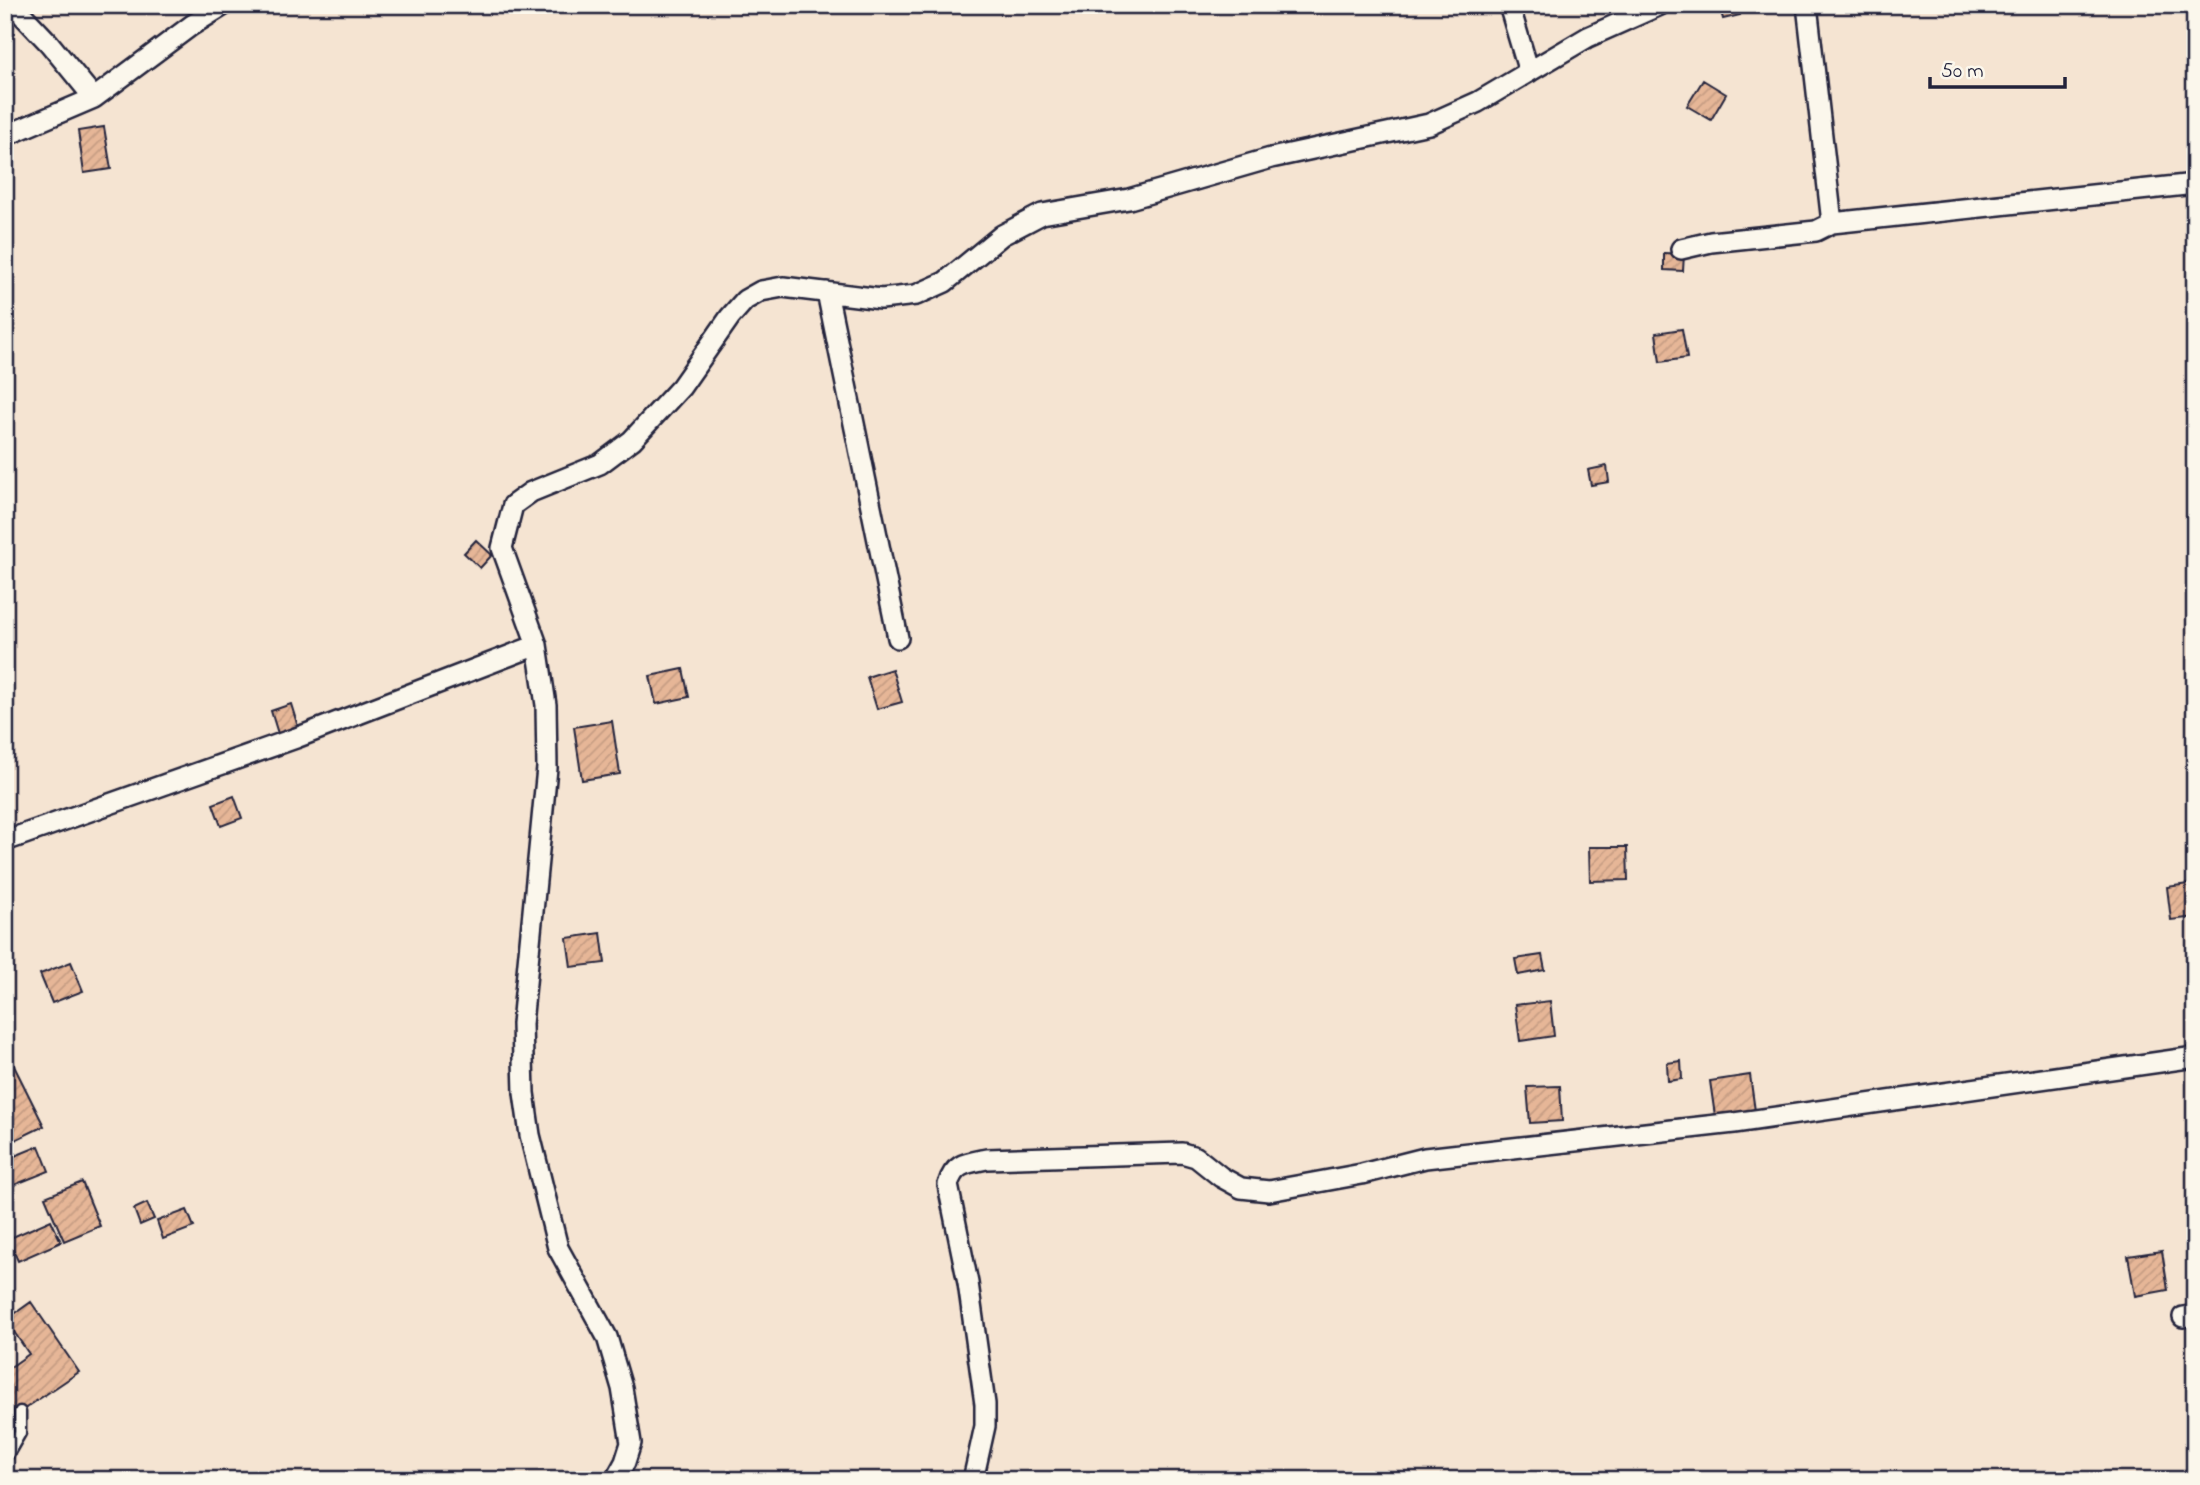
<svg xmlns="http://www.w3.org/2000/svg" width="2200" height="1485" viewBox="0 0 2200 1485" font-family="'Indie Flower',sans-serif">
<defs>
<pattern id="building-hatch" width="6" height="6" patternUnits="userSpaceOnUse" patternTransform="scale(1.75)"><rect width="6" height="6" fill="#e6b697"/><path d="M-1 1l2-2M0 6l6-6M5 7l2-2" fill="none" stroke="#c59c83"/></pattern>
</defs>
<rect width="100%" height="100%" fill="#f5e4d2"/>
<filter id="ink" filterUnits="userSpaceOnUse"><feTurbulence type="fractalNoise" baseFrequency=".0143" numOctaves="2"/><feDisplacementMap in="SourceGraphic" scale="14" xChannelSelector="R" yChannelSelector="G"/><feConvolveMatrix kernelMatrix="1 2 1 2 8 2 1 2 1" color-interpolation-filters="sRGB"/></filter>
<g filter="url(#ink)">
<path fill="url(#building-hatch)" stroke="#22223b" stroke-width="2" d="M1738,5L1740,15L1723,19L1720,8Z
M1703,80L1726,94L1711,120L1687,106Z
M104,127L111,169L84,173L78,131Z
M1664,253L1684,254L1683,271L1664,270Z
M1682,329L1687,358L1660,362L1656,333Z
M1607,466L1609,482L1591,485L1588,470Z
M476,540L492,555L480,568L464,553Z
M683,669L689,697L656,704L650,676Z
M892,669L902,702L877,709L867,677Z
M291,704L299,730L279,737L271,711Z
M612,721L620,774L582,780L574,727Z
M234,796L242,818L221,826L213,804Z
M1589,847H1627L1628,880L1590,881Z
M2195,883V917L2171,920L2167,887Z
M601,933L605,963L571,967L567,938Z
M1542,955L1545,970L1518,975L1515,959Z
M71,962L83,991L52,1003L40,974Z
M1550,1001L1554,1036L1520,1041L1515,1005Z
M9,1056L44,1126L5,1145V1058Z
M1681,1061L1682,1079L1668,1081L1667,1063Z
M1750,1075L1755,1111L1715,1116L1710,1081Z
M1560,1086L1562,1121L1530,1123L1527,1087Z
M39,1146L49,1171L9,1187L5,1178V1160Z
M82,1182L100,1226L64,1241L45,1197Z
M147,1203L154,1219L140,1225L134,1209Z
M187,1210L194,1227L163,1239L157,1221Z
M51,1220L61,1242L18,1261L8,1239Z
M2162,1251L2168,1290L2135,1296L2128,1256Z
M31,1302L79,1372L8,1420L5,1416V1371L29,1354L6,1320Z"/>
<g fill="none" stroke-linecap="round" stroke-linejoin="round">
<g stroke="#22223b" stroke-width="15">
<path id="lane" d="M5,1459L20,1433V1412"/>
</g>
<g stroke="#22223b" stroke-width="24">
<path id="street" d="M13,5L49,43L94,98
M1509,5L1529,72
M1807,5L1832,223
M5,136L94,98L192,25L224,5
M1681,249L1711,242L1816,231L1832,223L2195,184
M827,292L898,638
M537,645L502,548L513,505L531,492L600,464L632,440L681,387L730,317L745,300L761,291L783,287L881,299L916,295L945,282L1002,235L1042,214L1129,199L1271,158L1429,124L1478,102L1588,37L1660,5
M5,841L296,738L537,645L546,705L547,768L522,1024L524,1093L530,1135L558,1248L607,1337L622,1388L631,1443L625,1462L615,1480
M2183,1317L2195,1315
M973,1480L985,1426V1404L968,1283L948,1185C954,1163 967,1163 987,1159L1182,1153L1196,1157L1221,1177L1241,1188L1269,1191L1362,1174L1425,1158L1734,1123L2195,1057"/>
</g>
<use href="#lane" stroke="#fbf7ec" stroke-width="10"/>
<use href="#street" stroke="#fbf7ec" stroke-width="19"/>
</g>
</g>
<rect width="2200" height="1485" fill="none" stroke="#fbf7ec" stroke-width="28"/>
<rect x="14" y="14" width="2172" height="1457" fill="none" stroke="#22223b" stroke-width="2.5" filter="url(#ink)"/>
<path d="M1930 77v10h135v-10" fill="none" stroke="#22223b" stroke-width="3.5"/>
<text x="1941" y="77" font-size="21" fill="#22223b" stroke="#fbf7ec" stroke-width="5" paint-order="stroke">50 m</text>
</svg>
